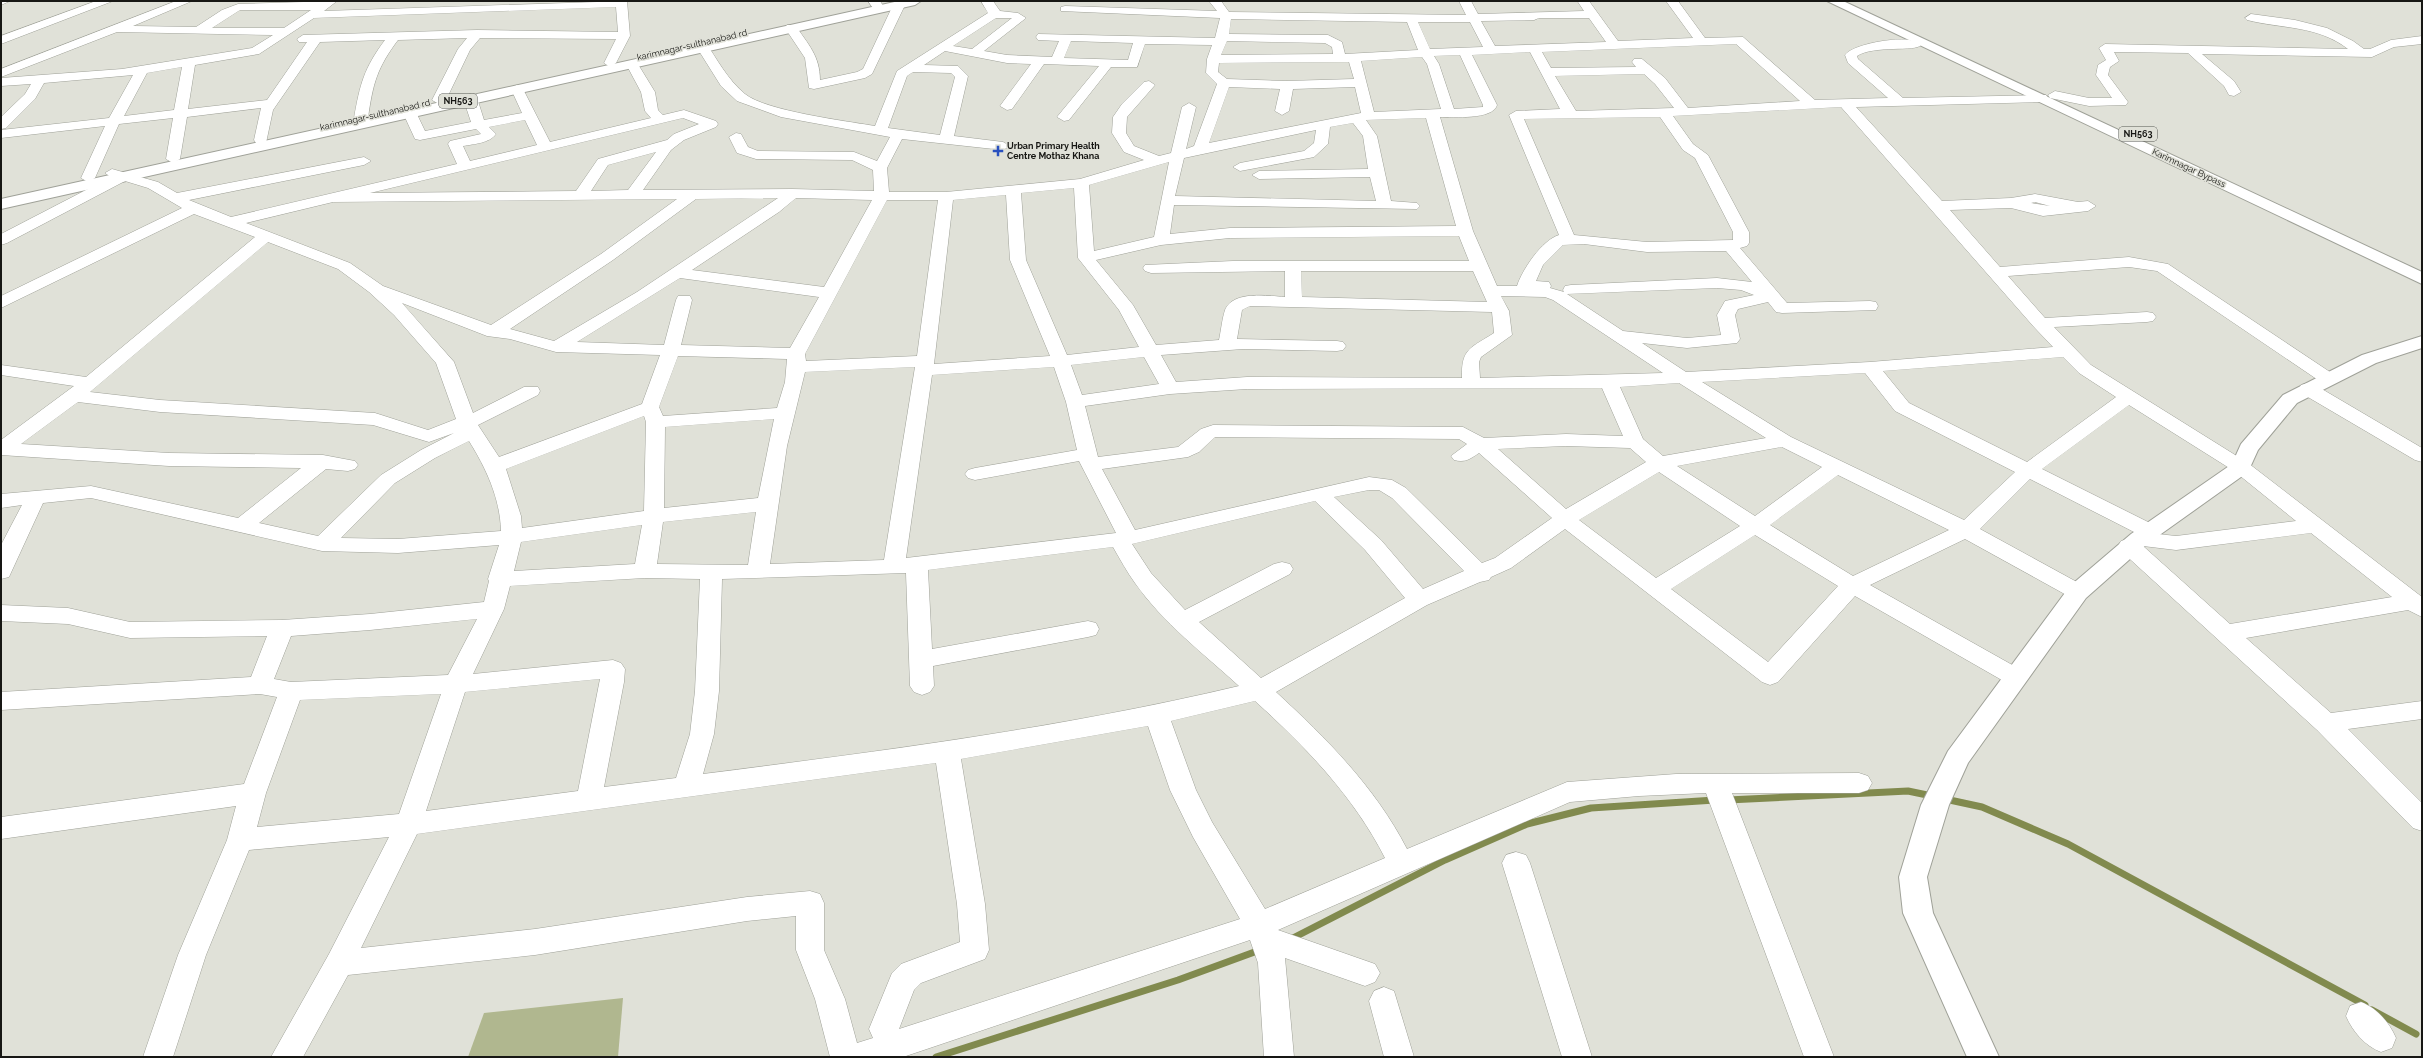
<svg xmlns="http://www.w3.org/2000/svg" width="2423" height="1058" viewBox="0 0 2423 1058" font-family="Raleway,sans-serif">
<rect width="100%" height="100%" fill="#e0e1d8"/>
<path fill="#b0b78f" d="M623,998L618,1057H468L484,1013Z"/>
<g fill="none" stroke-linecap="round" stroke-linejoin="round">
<path stroke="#818a4e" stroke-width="7" d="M1945,799L1982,807L2068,844L2365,1005
M1728,800L1908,791L1932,796
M1291,939L1445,860L1527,824L1591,808L1715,800
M2372,1010L2416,1034
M936,1057L1178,980L1260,950"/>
<g stroke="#9fa198" stroke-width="1">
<path id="minor" d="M1,1H10L1,5Z
M96,1H113L1,44V36Z
M176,1H192L133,26L196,27L222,10L238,4L337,1L324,11L627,1L630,36L616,63L610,67L604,63L616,39L480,38L470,50L446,100L439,104L432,100L458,49L467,38L398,40C377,68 373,83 368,118L361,122L354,118C360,84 364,68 385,40L320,42L273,110L266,143H256L254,140L261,108L187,117L180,159L173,163L166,159L173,118L119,124L95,178L88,182L81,178L105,126L1,138V130L109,118L133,75L44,83L35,99L6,128L1,129V117L25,94L31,84L1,86V78L122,69L252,48L273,35L117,32L1,77V69ZM616,7L618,32L477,30L303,35L297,39L299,42H307L267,100L188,109L195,65L259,54L314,18ZM240,10H311L284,28H212ZM182,67L174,110L124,116L147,73Z
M868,1H880L885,9L879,12L875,11Z
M981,1H993L1000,11L1018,13L1026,18L984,51L1007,55L1052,57L1059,41L1038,40L1036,37L1038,34L1215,38L1220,18L1061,11V7L1065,6L1217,11L1209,1H1221L1229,12L1466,15L1459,1H1471L1478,14L1584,11L1578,2L1589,1L1618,41L1693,38L1666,1H1678L1705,38L1743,37L1815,100L1888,98L1848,63L1845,55C1853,43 1913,33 1921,45C1916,52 1873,45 1857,56L1858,59L1903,98L2046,95L2048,98L2046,101L2041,102L1856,107L1942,201L2011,198L2035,194L2078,202L2088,201L2096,206L2088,211L2043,216L2011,208L1950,210L2000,267L2129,257L2168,264L2333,374L2336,378L2333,382H2321L2157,271L2129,267L2008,276L2045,318L2147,312L2153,313L2156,317L2153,321L2147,322L2054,327L2091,365L2248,463L2422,597V617L2408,610L2246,638L2331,713L2422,701V719L2348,729L2422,803V831L2413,828L2317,730L2121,551L2118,546L2121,541L2128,539L2132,534L2136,533L2030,479L1980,529L2086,587L2089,592L2086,597L2078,600L2070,597L1965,539L1870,585L2023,671L2027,677L2023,683L2015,686L2007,683L1855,596L1778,682L1770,685L1762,682L1565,529L1511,568L1491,577L1489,580L1480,582L1427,605L1276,692C1327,739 1375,787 1407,849L1567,782L1676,774L1859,773L1868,776L1872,783L1868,790L1859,793H1732L1834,1057H1804L1706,793L1639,796L1570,802L1278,930L1375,964L1380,973L1375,982L1365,986L1285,958L1294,1057H1264L1258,963L1250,940L903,1057H830L815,999L796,950V916L747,921L535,955L348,975L303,1057H271L329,954L389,837L249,850L206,955L173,1057H143L178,955L227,840L236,806L1,839V817L244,784L277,697L260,694L1,710V692L251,677L267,636L130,638L68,624L1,621V605L68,608L130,622L282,620L370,614L484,602L489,581L488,579L499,545L398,553L322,551L91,498L43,503L9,577L1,579V545L22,505L1,508V494L91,486L238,518L301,468L169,466L1,455V440L74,386L1,375V365L86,377L255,237L194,214L1,308V296L182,208L148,188L125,181L7,243L1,245V234L111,177L105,173L112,169L158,182L177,193L364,157L371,161L364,165L189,200L231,217L457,164L448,144L450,141L481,134L476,129L420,140L415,139L403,113L405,110H415L425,131L471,122L463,98L470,94L477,98L484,120L522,113L511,89L517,85L523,89L550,142L651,118L645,111L641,92L626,64L632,60L636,61L655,92L658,110L663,115L684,110L716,121L718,124L716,127L684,140L671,150L643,190L792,189L874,191L873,170L852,160L756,159L737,153L729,137L736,133L741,134L748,147L758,151L854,152L877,161L890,137L781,117L737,101L721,86L694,43L700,39L704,40C717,59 727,79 745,94C766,111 846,121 875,126L897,71L988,13ZM996,18H1012L972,49L953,46ZM1539,18H1589L1606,42L1495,46L1481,21L1534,20ZM1231,19L1407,22L1418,50L1345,54L1342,42L1328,35L1229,34ZM1418,22H1470L1483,47L1430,49ZM1071,41L1133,43L1128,60L1064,58ZM1227,41L1325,43L1332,47L1333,54L1221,55ZM1145,44L1212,45L1207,59L1206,73L1217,84L1194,146L1186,149L1196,107L1189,103L1182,107L1171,153L1159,156L1134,146L1126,133L1127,117L1155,85L1149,81L1144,82L1122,104L1113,117L1112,133L1124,152L1144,160L1080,179L946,192H889L887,168L902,139L1003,150L1010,146L1003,142L954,136L968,76L958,66L924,65L945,51L1007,63L1031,64L1000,106L1007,110L1012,109L1044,64L1099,66L1057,117L1064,121L1069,120L1111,67H1137ZM1736,44L1800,101L1688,108L1665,78L1642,59H1634L1632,62L1636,67L1551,68L1542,52ZM1530,52L1560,109L1516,111L1509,115L1559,235C1542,240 1522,270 1517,286H1497L1473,231L1440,117C1453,117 1493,120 1497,105L1472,55ZM1460,55L1483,105V107L1454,109L1439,64L1434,56ZM1422,57L1427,64L1441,109L1374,112L1361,61ZM1349,62L1354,79L1287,81L1227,79L1218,72L1219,63ZM913,72L951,73L955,77L940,135L888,128L907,76ZM1644,74L1655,84L1674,108L1576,111L1555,76ZM1229,87L1280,89L1275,111L1282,115L1289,111L1293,89L1355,87L1361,113L1209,143ZM1841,107L2034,327L2053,347L1870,362L1686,372L1642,343L1687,348L1737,343L1740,339L1735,315L1738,309L1768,302L1776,312L1782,313L1876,310L1878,306L1876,302L1870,301L1787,303L1740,248L1747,246L1749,243V232L1708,155L1693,144L1673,116ZM1660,117L1683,150L1695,158L1733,232V240L1647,242L1574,235L1524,119ZM683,118L699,124L674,134L667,140L598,159L576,191L370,193ZM1426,118L1456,226L1230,228L1170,234L1174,205L1417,209L1420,206L1417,203L1391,201L1377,136L1366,120ZM525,120L537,145L470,161L463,146C474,144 490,143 496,134L489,127ZM1353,123L1363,136L1368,169L1259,171L1252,175L1259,179L1370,177L1376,201L1175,196L1184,158L1316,130L1314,143L1304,151L1240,163L1233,167L1240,171L1309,158L1314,157L1328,144L1330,127ZM656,152L628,190L591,191L608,165ZM1169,162L1154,237L1094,251L1089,185ZM1074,188L1078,258L1119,310L1139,347L1067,355L1026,260L1021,193ZM1006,195L1010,260L1050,356L934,364L953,200ZM778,198L637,292L554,341L510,329L613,260L696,199ZM796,198L872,200L824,287L692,270L779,212ZM677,199L601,254L491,325L383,286L350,263L246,223L333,202ZM887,200H938L917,356L806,361L805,354ZM2035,202L2050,206L2031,203ZM1459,236L1469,261H1233L1145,265L1143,268L1145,271L1151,273L1285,271V297C1269,296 1233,290 1225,310C1222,319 1221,331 1219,340L1156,345L1133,305L1096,260L1161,245L1230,238ZM268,242L338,269L369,292L394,315L436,363L456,419L428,430L375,413L160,400L90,392ZM1584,244L1647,252L1726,251L1752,282L1717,278L1571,285L1565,286L1563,290L1564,292L1550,288L1551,286L1549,282L1536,281L1543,265L1563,245ZM1301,271H1473L1487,302L1302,297ZM680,278L819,297L790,348L681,345L692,300L690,296H678L676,300L664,345L577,342ZM1717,288L1741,290L1754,295L1725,301L1717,315L1721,335L1687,338L1623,331L1567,294ZM1501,296L1545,297L1553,300L1663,373L1480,378L1479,362L1481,357L1512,335L1509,311ZM402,303L487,336L510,339L556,352L660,355L642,404L499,457L478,425L538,395L540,391L538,387H524L473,413L454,362ZM1250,306L1492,312L1494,333C1471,348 1461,348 1462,378L1247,377L1176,382L1161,355L1243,349L1337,351L1343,350L1346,346L1343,342L1337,341L1237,339L1242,310ZM678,356L787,359L785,382L777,408L663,416L659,407ZM1144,357L1159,384L1082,395L1071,365ZM2063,357L2079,373L2116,397L2027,462L1909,403L1883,371ZM915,367L884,560L770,564L787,446L805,372ZM1054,367L1066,402L1077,450L975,468L968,470L965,474L968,478L975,480L1079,461L1116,533L906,558L932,375ZM1865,373L1895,411L2015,472L1964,520L1791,437L1702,382ZM1679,383L1766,438L1663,456L1643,439L1620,387ZM1602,388L1623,436L1566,434L1484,438L1463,427L1213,425L1201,429L1178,447L1098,457L1085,406L1170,394L1247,389ZM78,402L160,412L373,425L429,442L454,433L421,450L381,475L318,536L259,523L326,469L348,471L355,469L358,465L355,461L323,455L169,453L21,444ZM2129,405L2234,471L2296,521L2176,536L2158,534L2160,531L2156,526L2042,469ZM644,416L646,422L644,511L522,528L521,516L506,469ZM774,419L758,498L664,508L665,427ZM1215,437L1459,439L1467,444L1451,456L1454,460C1465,463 1470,459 1479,453L1552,518L1495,558L1482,563L1406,488L1392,480L1369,477L1135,530L1102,469L1188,457L1199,452ZM469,441C486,468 500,498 501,531L398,539L341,538L395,483L435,458ZM1566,446L1630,448L1646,462L1566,509L1498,449ZM1782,447L1822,467L1755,516L1677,466ZM1659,472L1740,526L1656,578L1579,520ZM1838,475L1949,530L1853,576L1770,525ZM1369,490H1379L1392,498L1464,571L1423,589L1381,540L1334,497ZM1315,501L1365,550L1405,598L1261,678L1199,622L1290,574L1293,569L1290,564L1282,562L1274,564L1185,610L1151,573L1132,544ZM756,512L748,565L657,564L663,522ZM642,525L635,564L514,571L521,542ZM2311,533L2392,597L2230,624L2143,546L2176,550ZM1755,535L1838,586L1768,662L1671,589ZM1113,547C1120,559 1127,572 1135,583C1163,623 1204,654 1239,686C1062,728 883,751 703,774L714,734L719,691L722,579L906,573L910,686L914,692L922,695L930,692L934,686L933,666L1088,637L1096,635L1099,629L1096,623L1088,621L932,649L928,570ZM645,578L700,579L695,691L690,734L676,778L604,787L624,682L625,669L621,663L613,660L473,674L504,609L510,586ZM477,619L448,675L291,682L274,679L291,636L370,630ZM600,679L578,791L426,811L465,692ZM441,694L399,814L257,827L266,793L300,700ZM1255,701C1306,747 1354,797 1385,858L1265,909L1212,822L1196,790L1171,721ZM1148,726L1170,790L1193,837L1240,919L899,1029L914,990L921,983L985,959L989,950L985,904L961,759ZM936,763L957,904L960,942L901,964L892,973L869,1029L873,1038L857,1043L845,999L824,950V903L820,894L810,891L747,897L535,929L361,948L417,834Z
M899,2L905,5L872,74L865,78L814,89L809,88L805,58L785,28L787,25H795C808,44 820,56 820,80L857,72L863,69L893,5Z
M2251,14L2295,20L2327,28L2353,41L2364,49H2370L2391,40L2422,36V44L2394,47L2372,57L2202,54L2234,81L2241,92L2234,96L2229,95L2224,86L2188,53L2114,52L2119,61L2110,67L2108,75L2128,102L2126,105L2089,106L2050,98L2048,95L2055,91L2089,98H2112L2096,75L2098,65L2106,60L2099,48L2105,44L2348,49C2317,25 2282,29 2247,20L2245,18Z
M2308,383L2315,385L2422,448V462L2415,460L2301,393L2299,389L2301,385Z
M1516,852L1526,855L1530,863L1592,1057H1562L1502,863L1506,855Z
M1384,987L1394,991L1414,1057H1384L1369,1001L1374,991Z
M2361,1002C2377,1008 2389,1022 2396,1038L2392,1048L2381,1052C2365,1046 2353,1032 2346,1016L2350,1006Z"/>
</g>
<g stroke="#9fa198" stroke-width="2">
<path id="tertiary" d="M2422,336V348L2376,363L2297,403L2258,450L2248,472L2147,544L2086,598L1968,763L1949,805L1927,877L1933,913L1999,1057H1967L1903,913L1899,877L1921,805L1948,751L2070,586L2131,534L2232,464L2241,444L2283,395L2362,355Z"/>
</g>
<g stroke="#9fa198" stroke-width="2">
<path id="trunk" d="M899,1H921L915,5L1,209V199Z
M1827,1H1843L2422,272V284Z"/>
</g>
<use href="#minor" fill="#fff" fill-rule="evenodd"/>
<use href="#tertiary" fill="#fff" fill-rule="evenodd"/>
<use href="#trunk" fill="#fff" fill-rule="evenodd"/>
</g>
<path fill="#2950bf" stroke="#e0e1d8" stroke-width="1.5" d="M996 145h4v4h4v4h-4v4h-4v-4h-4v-4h4z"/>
<g text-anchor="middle" stroke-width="3" stroke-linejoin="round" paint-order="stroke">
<g font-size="9" fill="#171714" stroke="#e0e1d8">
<text transform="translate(692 45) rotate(-13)" y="3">karimnagar-sulthanabad rd</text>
<text transform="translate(375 115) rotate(-13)" y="3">karimnagar-sulthanabad rd</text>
<text transform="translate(2189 168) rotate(25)" y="3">Karimnagar Bypass</text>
</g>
<g fill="#e0e1d8" stroke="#53544f" stroke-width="1">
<rect x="439" y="94" width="38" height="14" rx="3"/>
<rect x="2119" y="127" width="38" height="14" rx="3"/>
</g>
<g font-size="9" font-weight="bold" fill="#171714">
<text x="458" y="104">NH563</text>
<text x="2138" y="137">NH563</text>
</g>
<g font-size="9" font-weight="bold" fill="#171714" stroke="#e0e1d8" text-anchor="start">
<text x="1007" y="149">Urban Primary Health<tspan x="1007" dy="10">Centre Mothaz Khana</tspan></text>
</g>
</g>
<rect width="2423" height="1058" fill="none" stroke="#171714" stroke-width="4"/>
</svg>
